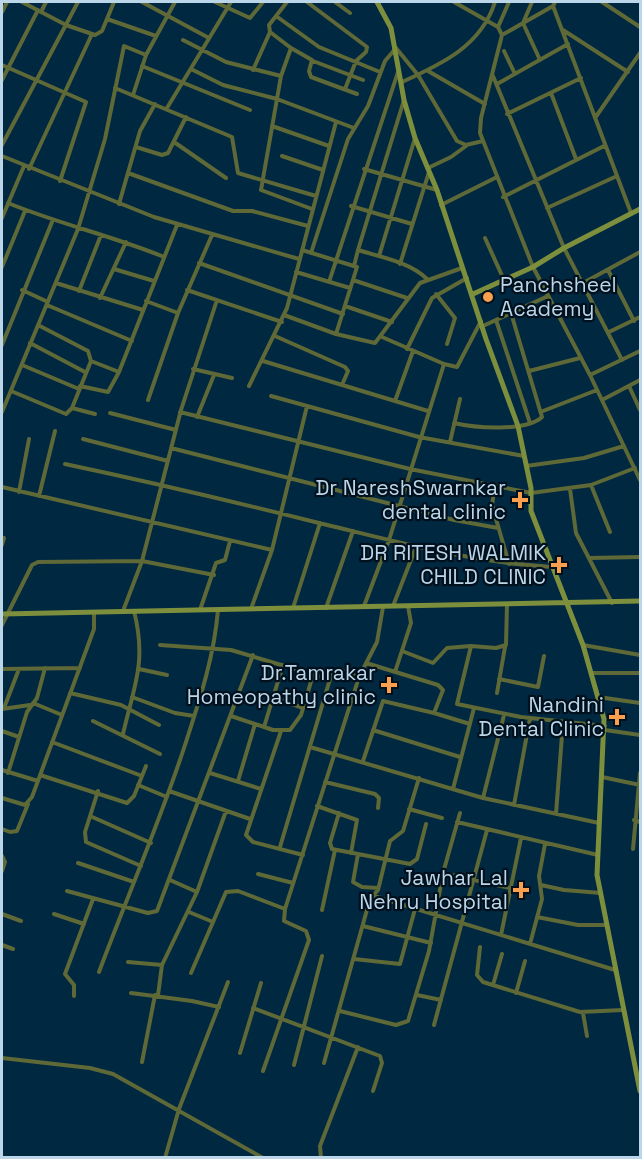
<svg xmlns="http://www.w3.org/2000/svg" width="642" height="1159" viewBox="0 0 642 1159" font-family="'Space Grotesk',sans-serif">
<rect width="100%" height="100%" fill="#002840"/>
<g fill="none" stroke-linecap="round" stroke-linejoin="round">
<path stroke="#5e6937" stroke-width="4" d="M22,2L66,25L95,35L102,31L114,2
M142,2L209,38
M215,2L250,18L263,2
M287,2L269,25L270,32L291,48L281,76L261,190L312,209
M307,2L367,47L366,52L356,61L345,89
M335,2L350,13
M454,2L498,27L502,35
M532,2L523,23L540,60
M555,2L553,6L631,213
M602,2L640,27
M553,6L502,35L481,118L480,133L533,267L590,375L640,480
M2,12L7,2
M41,12L46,2
M276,16L319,47L380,72
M107,19L156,36
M498,27L509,2
M563,30L628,72
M183,40L226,62L281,76
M291,48L312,60L309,71L311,77L357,94
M504,51L515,74
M313,61L363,80
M2,65L86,102L60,181
M142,66L250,110
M191,69L223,85L277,99L354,128
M253,70L270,32
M428,71L485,104
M493,76L564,248L622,360
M2,80L38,10
M402,82C442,64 481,46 495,2
M497,84L568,44
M115,88L232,137L238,173L316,196
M551,93L576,159
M133,95L146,55L175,2
M167,108L231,2
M507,114L581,78
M595,118L640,53
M272,126L329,146
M174,142L226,178
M2,145L78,2
M136,147L162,155L168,153L186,117
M2,156L154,217L299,259
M282,156L323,170
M428,168L451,157L466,146
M29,169L92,34
M364,169L437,190
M128,173L233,211H252L308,226
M503,197L604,146
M8,203C59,224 113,236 164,257
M119,204L140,131L155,104
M441,205L497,177
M351,206L412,224
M547,208L617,176
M2,218L24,166
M485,238L504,280
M302,250L357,267L336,334
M358,250L404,100
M311,253L348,139L368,106L385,61L396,48L418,75L457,141L466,145L483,141
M379,256L415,138
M199,263L343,314
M400,264L429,172
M354,266L358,250C380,257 410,262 427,279
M2,267L25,211
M114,269L154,281
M608,270L634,321
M296,272L350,288
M353,280L407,298
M329,282L398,72
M56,283L143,310
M583,283L640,252
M22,290L48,302
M187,290L282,322
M79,291L101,235
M436,294L455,318L447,344
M100,298L126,242
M146,301L178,313
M47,305L132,341
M345,306L392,322
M284,315L336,334L375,343L420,283L462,268
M496,320L530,423
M483,326L548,296
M609,332L640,317
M275,336L345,367L348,371L342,385
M382,337L444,364
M30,343L85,372
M2,345L52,222
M407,349L432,298L467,278
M91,361L119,372L177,225
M263,361L428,411
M22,365L79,389
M193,369L232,378
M529,371L580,358
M590,375L640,351
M80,386L108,392L119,372
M249,386L287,308L336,122
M629,386L640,410
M11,391L66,414L72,408L91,361L88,351L38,325
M271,396L419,437L524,456
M148,400L178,313L212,235
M602,400L640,380
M395,401L413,351
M72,408L95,414
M543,411L597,390
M2,412L78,229L105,139L124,46L146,55
M180,412L410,469L531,493L591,485L635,468
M110,413L176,430
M197,417L214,375
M454,423C475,428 526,432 542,417L511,313
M83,439L168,461
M450,442L460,399
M171,448L454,520L498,528
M65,464C150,482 235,502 319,523C399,542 469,562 552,567
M526,466L584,458L624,446
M495,485L492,505L509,564
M591,485L610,532
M2,487L272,550
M570,489L576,533L612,603
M19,492L29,439
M39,496L55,431
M2,545L4,538
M589,558L640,557
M507,604L506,645L496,648L471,646L457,704L521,717L605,726
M364,606L389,540L444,364L457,367L481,321
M393,606L416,547
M293,608L320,523
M326,608L353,531
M251,609L272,550L307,406
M200,610L216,563L225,560L230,541
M123,611L142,561L181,410L217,300
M2,625L32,565L38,562L142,561L214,575
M160,645L231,650L325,678H330L339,669L359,677
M583,645L640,655
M402,651L433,663L447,648L471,646
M2,669L80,668
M139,669L167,675
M395,672L411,623L408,606
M591,673H640
M499,679L538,687L544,656
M70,693L121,705L159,725
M497,693L505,647
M132,697L175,713L194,716
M273,697L303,708
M598,697L640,703
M33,703L62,715
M4,708L19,669
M2,709L30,705
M434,713L470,724
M231,716L273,730H290L301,715L313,675
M93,721L160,754
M264,727L283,665
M373,730L460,757
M605,730L640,735
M2,731L19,737
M281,731L246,835L253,842L303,855
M123,734C134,686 147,662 134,611
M52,742L142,776
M310,747L483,798L599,823
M363,761L383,701L434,713L443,690L438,685L366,663
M2,770L38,781
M8,773L27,712L37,698L45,668
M210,773L261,789
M40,775L127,803L134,796L146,766
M602,777L640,785
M238,781L255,724
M325,782L375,794L379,798L378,808
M138,785L167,797
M453,789L474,708
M98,791L85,832L86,842L141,866
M169,791L250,819
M2,798L25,805L32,797L94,629V612
M483,798L504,715
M514,805L530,718
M317,806L357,820L351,853
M409,809L442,818
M339,813L330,843L332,849L410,864L417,859L426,824
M556,814L563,722
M90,816L151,843
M634,820L640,822
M457,822L598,855
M2,829L10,832L17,831L28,804
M280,847L330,679
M633,849L640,773
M358,854L353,882L362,887L378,888
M2,856L5,862L2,871
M78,863L134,882
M443,873L510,888
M258,874L293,883
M170,880L197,892
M541,885L564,890L601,893
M67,891L148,913L157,911L253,655
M374,896L615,970
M322,910L335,850
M189,912L213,922
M2,914L21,921
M54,914L84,924
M537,917L578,925H606
M363,926L431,943
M501,935L521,838
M530,944L542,899L539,876L545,844
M2,945L13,949
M480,947L477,975L483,982L580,1012L623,1010
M354,959L400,964L415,909
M128,962L162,965
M99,972C127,897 159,824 184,748C199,702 214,658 218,610
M191,973L226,892L238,891L285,909
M493,985L502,954
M131,993L192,1001L219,1007
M516,993L525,961
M158,995L162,965L197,892L226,811
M417,995L441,1000
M74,996V985L65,974L93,899
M253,1008L380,1056L382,1063L373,1091
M340,1011L396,1025L408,1021L429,951L443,873L460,813
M583,1013L587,1036
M434,1025L487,830
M240,1053L261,983
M2,1058L90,1068L113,1074L263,1158
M142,1062L155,995
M324,1063L370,899L378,890L390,841L403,831L419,778
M294,1065L322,956
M263,1071L309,940L306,931L284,921L285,909L359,677L377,642L383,607
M165,1158L179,1109L228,982
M321,1158L320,1146L358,1047"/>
<path stroke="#7d8f3c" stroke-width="5" d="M377,2L391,28L404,100L415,138L437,190L486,339L518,426L531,488V511L583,645L604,719L597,875L640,1091
M473,294L533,267L564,248L640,209
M2,614L640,601"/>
</g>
<g fill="#fa9f4e" stroke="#00101d" stroke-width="2">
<circle cx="488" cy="297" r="6"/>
<path d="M517 491h6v6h6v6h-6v6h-6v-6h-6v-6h6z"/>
<path d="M556 556h6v6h6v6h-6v6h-6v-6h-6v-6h6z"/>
<path d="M386 676h6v6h6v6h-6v6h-6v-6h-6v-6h6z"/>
<path d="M614 708h6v6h6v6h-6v6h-6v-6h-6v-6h6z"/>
<path d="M518 881h6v6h6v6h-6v6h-6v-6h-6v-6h6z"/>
</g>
<g text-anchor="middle" stroke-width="4.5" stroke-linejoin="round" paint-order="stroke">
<g font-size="21" fill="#bcd6e9" stroke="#00101d" text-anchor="end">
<text x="500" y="292" text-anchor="start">Panchsheel<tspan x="500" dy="24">Academy</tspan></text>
<text x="506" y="495">Dr NareshSwarnkar<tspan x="506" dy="24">dental clinic</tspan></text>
<text x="546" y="560">DR RITESH WALMIK<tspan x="546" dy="24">CHILD CLINIC</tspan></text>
<text x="376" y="680">Dr.Tamrakar<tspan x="376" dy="24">Homeopathy clinic</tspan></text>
<text x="604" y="712">Nandini<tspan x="604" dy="24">Dental Clinic</tspan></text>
<text x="508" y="885">Jawhar Lal<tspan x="508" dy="24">Nehru Hospital</tspan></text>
</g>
</g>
<rect width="642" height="1159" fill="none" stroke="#bcd6e9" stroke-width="6"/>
</svg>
